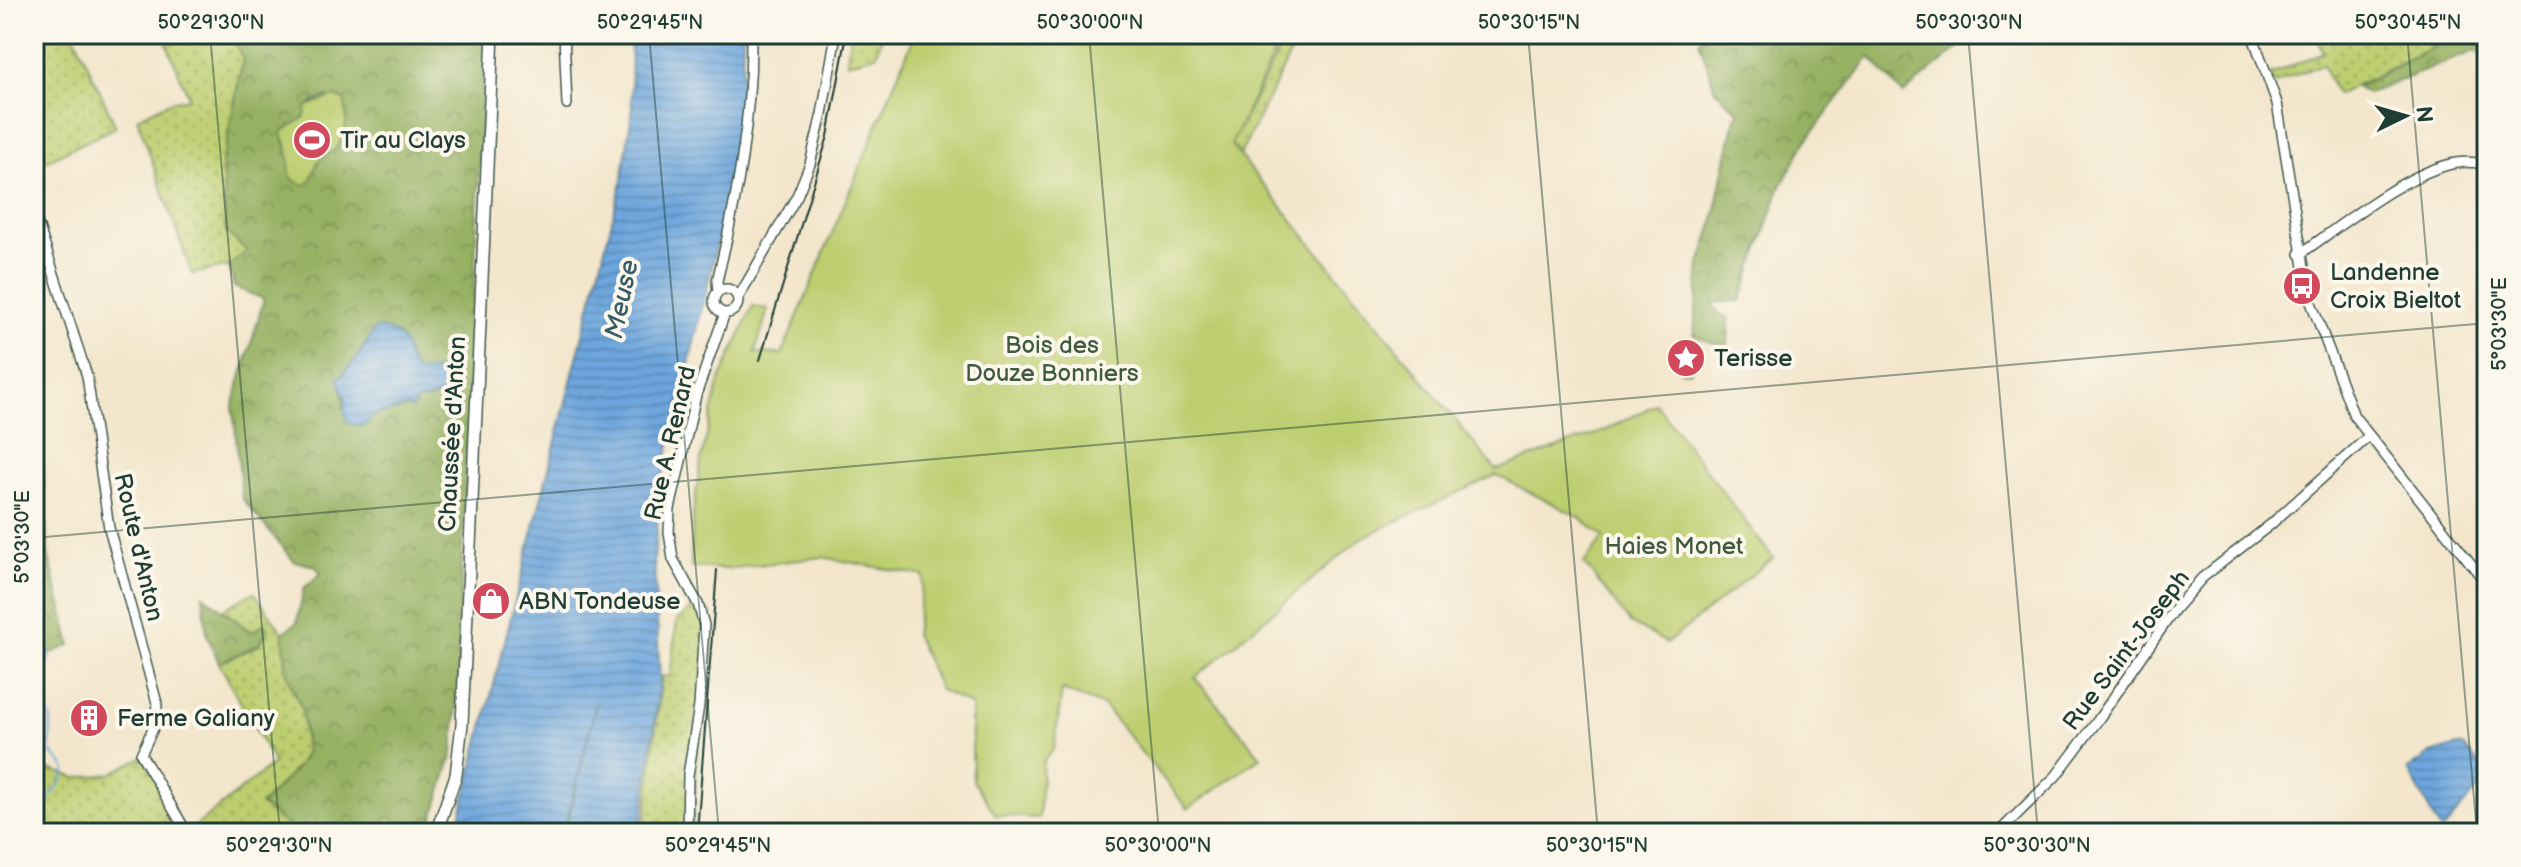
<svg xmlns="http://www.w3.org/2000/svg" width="2521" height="867" viewBox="0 0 2521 867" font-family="'Balsamiq Sans',sans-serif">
<defs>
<pattern id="grass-dots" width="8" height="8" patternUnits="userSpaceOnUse" patternTransform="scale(2)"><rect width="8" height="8" fill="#bdce70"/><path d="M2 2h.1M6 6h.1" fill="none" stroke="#99a85d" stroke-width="1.8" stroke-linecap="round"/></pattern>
<pattern id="forest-crowns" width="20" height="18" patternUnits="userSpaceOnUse" patternTransform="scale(2)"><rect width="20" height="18" fill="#96b162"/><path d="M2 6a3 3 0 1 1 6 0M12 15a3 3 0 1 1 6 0" fill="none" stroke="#7a9152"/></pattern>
<pattern id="water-rules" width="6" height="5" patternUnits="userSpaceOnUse" patternTransform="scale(2)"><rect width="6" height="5" fill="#6da6dd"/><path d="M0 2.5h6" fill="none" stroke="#5988b4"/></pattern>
</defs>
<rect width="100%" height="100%" fill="#fbf7ec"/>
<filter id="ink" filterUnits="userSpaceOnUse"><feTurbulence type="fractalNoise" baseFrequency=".0125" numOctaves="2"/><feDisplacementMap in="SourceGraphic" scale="16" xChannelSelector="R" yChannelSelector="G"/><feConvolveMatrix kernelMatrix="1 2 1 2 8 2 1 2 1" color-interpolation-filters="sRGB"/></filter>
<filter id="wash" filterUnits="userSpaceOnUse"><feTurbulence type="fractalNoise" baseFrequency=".006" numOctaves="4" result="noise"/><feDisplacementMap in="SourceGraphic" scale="32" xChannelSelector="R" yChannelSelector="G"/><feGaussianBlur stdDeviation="1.8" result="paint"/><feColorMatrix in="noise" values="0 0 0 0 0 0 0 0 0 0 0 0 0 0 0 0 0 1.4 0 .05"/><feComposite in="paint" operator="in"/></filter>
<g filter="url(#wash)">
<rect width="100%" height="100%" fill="#f3e6cc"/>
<path fill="url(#grass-dots)" stroke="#6e8652" stroke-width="2" d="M34,34H74L116,127L34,167Z
M163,34H232L243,60L222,164L248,252L229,266L192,274L137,118L172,101L189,98Z
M850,34H883L876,55L847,63Z
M1287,34H1300L1240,155L1231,145Z
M2314,34H2420L2434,47L2337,95L2322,64L2274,84L2270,75L2323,52Z
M1694,344L1699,351L1690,372L1682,371L1673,363C1675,352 1684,347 1694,344Z
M254,592L283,633L287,675L302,709L306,752L299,765L262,805L297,833H34V778L45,768L34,760V648L39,658L45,768L77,778L110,774L143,757L187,833L274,763L219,663L259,645L251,632L222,610Z
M698,604L710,612L692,833H644L662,676L670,677L677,620Z"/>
<path fill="url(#forest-crowns)" stroke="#5a774b" stroke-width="2" fill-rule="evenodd" d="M232,34H485L462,553L458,688L453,753L428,833H297L261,805L299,765L306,752L302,709L287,675L283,633L297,622L304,588L321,573L315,566L294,561L242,498L233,406L264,299L234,287L229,266L247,251L226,232L222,164L243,60ZM326,97L347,112L345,128L337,148L319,160L307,185L295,181L282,132L305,117L312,103ZM379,328C408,333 403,352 415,372L455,378L447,390L434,399L416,401L407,408L374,415L367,423L358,426L343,407C345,399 342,395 342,387C342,378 371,333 379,328Z
M1707,34H1975L1903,94L1870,57L1806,141L1780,188L1741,301L1713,303L1719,314L1729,318L1728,345L1712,343L1694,335L1700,264L1713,224L1735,117L1740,113L1715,90L1699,40Z
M2420,34H2449L2453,37L2487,34V56L2474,51L2367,94L2356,87L2434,47Z
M34,390L43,470L48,553L71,645L39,658L34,648Z
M203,595L251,632L264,624L268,630L259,644L219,663L207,635Z"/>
<path fill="#bdce70" stroke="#6e8652" stroke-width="2" d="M915,34H1283L1231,145L1496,470L1604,431L1656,404L1773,558L1667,643L1630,623L1584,563L1604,537L1579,517L1496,475L1361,538L1195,678L1261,757L1188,809L1104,706L1062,690L1054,749L1043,761L1039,818L996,815L973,781L971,705L940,690L915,634L924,576L822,557L726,569L691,567L693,513L701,460L720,380L753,306L768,309L755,353L782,354Z
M334,96L344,100C348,116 347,138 334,150C329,154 321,156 318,161C313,170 314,178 307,185C281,180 293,168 288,150C287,144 283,139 282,132L305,117L306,107Z"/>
<path fill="url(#water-rules)" stroke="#467288" stroke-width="2" d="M630,34H743L742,83L730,189L662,479L654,560L660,679L641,833H565L597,701L563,833H456L622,181L632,111Z
M379,328C410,334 402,350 415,371C426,373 439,368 451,370L455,378C446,395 435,399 416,401L412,409L408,407L374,415L365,425C342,427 345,415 345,399C344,393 340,385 338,379L361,353L374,330Z
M2457,746L2464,747L2487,774V778L2443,830H2440L2408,770L2431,754Z"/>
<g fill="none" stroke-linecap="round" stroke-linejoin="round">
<path stroke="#6da6dd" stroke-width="2" d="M34,618L45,629L50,656L44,674L46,708L51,719L50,751L66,768L63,779L34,819
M34,824L42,833"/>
</g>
</g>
<g filter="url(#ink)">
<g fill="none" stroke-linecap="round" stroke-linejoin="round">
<g stroke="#3f564b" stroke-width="12">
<path id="minor" d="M564,34L567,104
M2252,34L2277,103L2309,297L2354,416L2487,584
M34,212L87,376L109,528L157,703L156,722L141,754L187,833
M2300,254C2344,224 2404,173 2456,163C2466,161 2477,163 2487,164
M714 301a12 12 0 1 1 24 0a12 12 0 1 1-24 0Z
M718,292L717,281C737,199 752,118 751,34
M738,298L797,196L810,164L822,114L836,34
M687,833L688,775L699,706L704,625L698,604L673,559L669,532L670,509L696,395L725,313
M1998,833L2056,776L2098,720L2175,609L2202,578L2270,525L2368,437"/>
</g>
<g stroke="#3f564b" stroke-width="14">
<path id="major" d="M436,833L456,775L462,724L493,34"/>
</g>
<use href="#minor" stroke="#fff" stroke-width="9"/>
<use href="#major" stroke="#fff" stroke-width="11"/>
<path stroke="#1f3d34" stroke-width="2" d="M760,360L828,136L847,34
M697,833L717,570"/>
</g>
</g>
<path fill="none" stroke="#1f3d34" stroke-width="2" stroke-opacity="0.45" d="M210,34L280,833M649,34L719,833M1089,34L1159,833M1528,34L1598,833M1968,34L2038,833M2407,34L2477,833M34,538L2487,323"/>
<defs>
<g id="stadium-disc" transform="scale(2)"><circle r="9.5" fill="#d1495b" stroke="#fbf7ec"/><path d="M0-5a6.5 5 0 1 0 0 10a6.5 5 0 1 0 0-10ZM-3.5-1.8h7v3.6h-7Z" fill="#fff"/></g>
<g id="bus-disc" transform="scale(2)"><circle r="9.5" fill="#d1495b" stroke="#fbf7ec"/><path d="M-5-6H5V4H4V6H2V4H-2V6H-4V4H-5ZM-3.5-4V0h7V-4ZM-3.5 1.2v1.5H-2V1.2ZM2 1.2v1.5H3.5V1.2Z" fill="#fff"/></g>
<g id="sight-disc" transform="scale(2)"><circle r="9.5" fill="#d1495b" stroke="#fbf7ec"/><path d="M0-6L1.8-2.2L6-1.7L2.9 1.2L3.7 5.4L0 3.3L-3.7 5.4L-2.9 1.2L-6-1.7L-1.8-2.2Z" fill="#fff"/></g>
<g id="shop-disc" transform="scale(2)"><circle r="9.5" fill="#d1495b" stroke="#fbf7ec"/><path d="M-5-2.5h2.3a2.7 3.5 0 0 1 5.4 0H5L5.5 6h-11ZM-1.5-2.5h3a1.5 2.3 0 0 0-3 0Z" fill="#fff"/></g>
<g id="building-disc" transform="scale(2)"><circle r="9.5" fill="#d1495b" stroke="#fbf7ec"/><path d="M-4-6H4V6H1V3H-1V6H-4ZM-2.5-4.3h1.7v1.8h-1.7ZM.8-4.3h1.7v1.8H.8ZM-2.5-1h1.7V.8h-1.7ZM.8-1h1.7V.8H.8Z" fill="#fff"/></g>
</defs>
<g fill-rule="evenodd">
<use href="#stadium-disc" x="312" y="140"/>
<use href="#bus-disc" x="2302" y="286"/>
<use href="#sight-disc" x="1686" y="358"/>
<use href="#shop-disc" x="491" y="601"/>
<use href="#building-disc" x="89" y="718"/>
</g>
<g text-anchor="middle" stroke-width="8" stroke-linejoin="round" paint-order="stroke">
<g font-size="24" fill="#1f3d34" stroke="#fbf7ec" text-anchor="start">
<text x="340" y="148">Tir au Clays</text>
<text x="2330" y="280">Landenne<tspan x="2330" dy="28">Croix Bieltot</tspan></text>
<text x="1714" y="366">Terisse</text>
<text x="519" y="609">ABN Tondeuse</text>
<text x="117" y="726">Ferme Galiany</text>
</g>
<g font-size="24" fill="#3f5a40" stroke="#fbf7ec">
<text x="1052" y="353">Bois des<tspan x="1052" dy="28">Douze Bonniers</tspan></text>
<text x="1674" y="554">Haies Monet</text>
</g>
<g font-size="24" fill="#1f3d34" stroke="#fbf7ec">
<text transform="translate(452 434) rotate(-87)" y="8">Chaussée d'Anton</text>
<text transform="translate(670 443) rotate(-77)" y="8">Rue A. Renard</text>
<text transform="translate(139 547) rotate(77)" y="8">Route d'Anton</text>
<text transform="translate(2126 650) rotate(-53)" y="8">Rue Saint-Joseph</text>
</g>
<g font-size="26" font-style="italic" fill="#365c67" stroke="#fbf7ec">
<text transform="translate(621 299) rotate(-78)" y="9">Meuse</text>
</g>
</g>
<rect width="2521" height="867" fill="none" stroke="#fbf7ec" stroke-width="88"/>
<g transform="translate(2405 116) rotate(85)" stroke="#fbf7ec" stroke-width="6" paint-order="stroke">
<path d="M0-6L14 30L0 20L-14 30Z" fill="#1f3d34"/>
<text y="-12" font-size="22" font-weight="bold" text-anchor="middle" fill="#1f3d34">N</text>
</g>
<rect x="44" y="44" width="2433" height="779" fill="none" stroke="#1f3d34" stroke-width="3"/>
<g font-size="20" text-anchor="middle" fill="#1f3d34">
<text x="211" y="29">50°29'30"N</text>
<text x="650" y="29">50°29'45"N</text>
<text x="1090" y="29">50°30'00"N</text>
<text x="1529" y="29">50°30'15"N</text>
<text x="1969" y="29">50°30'30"N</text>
<text x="2408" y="29">50°30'45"N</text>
<text transform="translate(2499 324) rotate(-90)" y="7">5°03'30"E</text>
<text transform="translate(22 537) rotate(-90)" y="7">5°03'30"E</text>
<text x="279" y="852">50°29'30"N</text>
<text x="718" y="852">50°29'45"N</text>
<text x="1158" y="852">50°30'00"N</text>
<text x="1597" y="852">50°30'15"N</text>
<text x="2037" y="852">50°30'30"N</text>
</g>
</svg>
